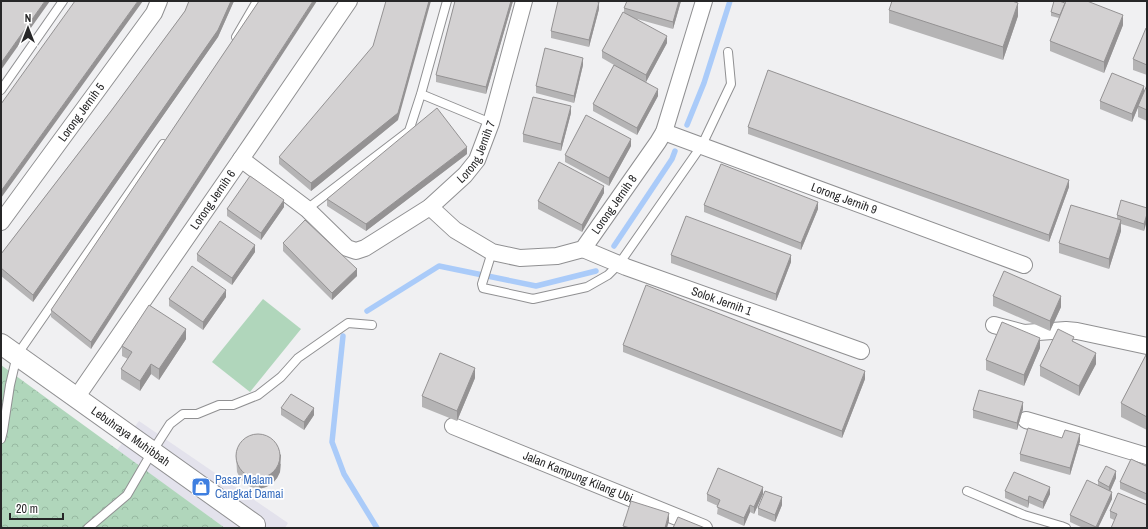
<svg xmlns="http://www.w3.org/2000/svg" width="1148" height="529" viewBox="0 0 1148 529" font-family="'Archivo Narrow',sans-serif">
<defs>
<pattern id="park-crowns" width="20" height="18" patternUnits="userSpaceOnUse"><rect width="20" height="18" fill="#b0d6bb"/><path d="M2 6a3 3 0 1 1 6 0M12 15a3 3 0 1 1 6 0" fill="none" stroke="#97b8a1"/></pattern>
</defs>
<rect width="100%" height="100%" fill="#f0f0f2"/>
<path fill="#e3e2ec" d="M139,421L288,523L285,528H225L117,450Z"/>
<path fill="url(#park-crowns)" d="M1,365L225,528H1Z"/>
<path fill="#b0d6bb" d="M263,299L301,329L250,392L212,362Z"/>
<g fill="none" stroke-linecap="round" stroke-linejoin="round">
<path stroke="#aacbf9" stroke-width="5.5" d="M687,125L704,83L730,1
M614,246L672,159L675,151
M367,311L439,266L536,286L596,271
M343,336L332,442L344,474L377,528"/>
<g stroke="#909092" stroke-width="10">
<path id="service" d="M236,37L257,1
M1,90L63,1
M421,94L491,123
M307,209L409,131L421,94L447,1
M492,252L482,284L483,288L533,299L587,287L608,275L619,264L702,145L731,84L728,52
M1,439L3,431L10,385L17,355L163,144
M967,491L1024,515L1061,526L1066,528
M88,528L127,495L152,452L170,424L183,414H197L219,405H233L258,395L281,377L298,358L348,323L372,325"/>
</g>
<g stroke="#909092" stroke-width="18">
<g id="minor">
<path id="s1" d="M664,132L1024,265"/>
<path id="s2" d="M241,159L307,209L347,248L356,251L365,248L430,207L465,175L477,160L491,123L524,1"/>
<path id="s3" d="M430,207L455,230L492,252L520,258L557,256L583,249L658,142L664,132L704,1"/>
<path id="s4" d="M1,222L154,13L159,1"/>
<path id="s5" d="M583,249L626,267L861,351"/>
<path d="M994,325L1024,333L1066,330L1077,331L1147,346"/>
<path id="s6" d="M76,398L241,159L349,1"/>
<path d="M1026,420L1064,431L1147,456"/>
<path id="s7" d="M453,426L704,528"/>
</g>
</g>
<g stroke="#909092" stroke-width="22">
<g id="tertiary">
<path id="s8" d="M1,344L255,525L253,528"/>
</g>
</g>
<use href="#service" stroke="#fff" stroke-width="8"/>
<use href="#minor" stroke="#fff" stroke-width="16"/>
<use href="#tertiary" stroke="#fff" stroke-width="20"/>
</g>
<path fill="#b5b4b5" d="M189,1H234L218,37L33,302L1,276V254L111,111L185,11Z
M259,1L91,349L51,317V310Z
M455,1H513L486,94L436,82V75Z
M681,1L673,29L637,19L667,43L646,82L658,96L637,135L593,111V104L614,65L602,58V51L624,12V8Z
M599,9L589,47L551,38V31Z
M889,10L1018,16L1003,60L889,23Z
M1051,12L1123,25L1104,73L1050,51V41L1059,18L1051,16Z
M1147,28V75L1133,70V59Z
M583,65L574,103L536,93V86Z
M1147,85V121L1138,117V107L1132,122L1100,109V101L1144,93Z
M571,113L561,151L523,142V134Z
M398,120L311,191L279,164V157Z
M748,127L1069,187L1049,242L748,134Z
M631,146L609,186L565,162V155Z
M467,154L366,231L327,206V199Z
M604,193L582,232L538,209V201Z
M704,205L818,209L801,250L704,212Z
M284,207L261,240L227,216V209Z
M1147,208L1144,231L1121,224V231L1109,269L1059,253V243L1117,219V215Z
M283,243L357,276L332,300L283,251Z
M255,252L232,285L197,261V254Z
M671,255L791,262L776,301L671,263Z
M993,296L1061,307L1050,331L993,306Z
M226,297L203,330L169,306V299Z
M186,339L159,380L151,374L140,391L121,379V369L128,359L122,356V346Z
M1074,342L1096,364L1079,396L1040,376V366Z
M623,345L865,379L842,438L623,352Z
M1040,348L1024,386L986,370V360Z
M1147,353V430L1121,417V403Z
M475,378L457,421L422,407V396Z
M281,408L314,415L304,430L281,415Z
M1023,409L1017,430L973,418V410Z
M1080,441L1070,475L1020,461V454Z
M236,454L281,464L280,472L277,478L272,484L266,487L259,489L251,487L245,484L240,478L237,472Z
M1147,462V501L1120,489V482L1146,466Z
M1116,478L1110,491L1112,499L1098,528H1083L1070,522V515L1098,486V481Z
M1005,491L1050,494L1043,509L1029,503L1028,508L1005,498Z
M707,494H763L754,514L750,512L744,526L717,514L718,506L707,501Z
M782,505L775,522L758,515V508Z
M1147,505L1114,520L1110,518V511Z"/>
<path fill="#949293" d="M45,1H50L1,70V63Z
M138,1H143L1,198V191Z
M231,1H234L218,37L33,302V295Z
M313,1H317L91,349V342Z
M429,1H431L398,120L311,191V183Z
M511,1H513L486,94V87Z
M679,1H681L673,29V22Z
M599,2V9L589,47V40Z
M1018,3V16L1003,60V47Z
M1123,15V25L1104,73V62Z
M667,36V43L646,82V75Z
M583,58V65L574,103V96Z
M1144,86V93L1132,122V114Z
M658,89V96L637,135V128Z
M571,106V113L561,151V144Z
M631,139V146L609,186V178Z
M467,147V154L366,231V224Z
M1069,180V187L1049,242V235Z
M604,186V193L582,232V225Z
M284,200V207L261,240V233Z
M818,202V209L801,250V243Z
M1147,214V221L1144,231V224Z
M1121,220V231L1109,269V259Z
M255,245V252L232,285V278Z
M791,255V262L776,301V294Z
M357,269V276L332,300V293Z
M226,290V297L203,330V322Z
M1061,296V307L1050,331V321Z
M186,329V339L159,380V369Z
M1040,338V348L1024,386V375Z
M1096,353V364L1079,396V386Z
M151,364V374L140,391V381Z
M475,368V378L457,421V411Z
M865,371V379L842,438V431Z
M1023,402V409L1017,430V423Z
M314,408V415L304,430V422Z
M1080,434V441L1070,475V468Z
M281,454L280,472L277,478L272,484L266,487L259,489V478Z
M1116,471V478L1109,494V487Z
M763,487V494L754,514V507Z
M1050,487V494L1043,509V502Z
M1112,492V499L1098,528H1096Z
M1029,496V503L1028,508V501Z
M782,497V505L775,522V515Z
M750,505V512L744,526V518Z
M669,513V521L667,528H665Z"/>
<path fill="#d3d1d2" stroke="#949293" d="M1,1H45L1,63Z
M75,1H138L1,191V104Z
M189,1H231L218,30L33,295L1,268V254L111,111L185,11Z
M259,1H313L91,342L51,310Z
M386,1H429L398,113L311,183L279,157L373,46Z
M455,1H511L486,87L436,75Z
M558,1H594L599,2L589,40L551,31Z
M627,1H679L673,22L624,8Z
M892,1H1012L1018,3L1003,47L889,10Z
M1054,1H1059L1065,3L1060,15L1051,12Z
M1066,1H1087L1123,15L1104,62L1050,41Z
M623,12L667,36L646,75L602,51Z
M1146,28H1147V65L1133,59Z
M545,48L583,58L574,96L536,86Z
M614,65L658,89L637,128L593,104Z
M768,70L1069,180L1049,235L748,127Z
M1112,73L1144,86L1132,114L1100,101Z
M1147,85V110L1138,106Z
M533,97L571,106L561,144L523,134Z
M437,108L467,147L366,224L327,199Z
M586,115L631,139L609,178L565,155Z
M559,162L604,186L582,225L538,201Z
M721,164L818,202L801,243L704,205Z
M250,176L284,200L261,233L227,209Z
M1121,200L1147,208V214L1144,224L1117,215Z
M1071,205L1121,220L1109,259L1059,243Z
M686,216L791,255L776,294L671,255Z
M305,220L357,269L332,293L283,243Z
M220,221L255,245L232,278L197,254Z
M192,266L226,290L203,322L169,299Z
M1004,271L1061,296L1050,321L993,296Z
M646,285L865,371L842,431L623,345Z
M149,305L186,329L159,369L151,364L140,381L121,369L132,352L122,346Z
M1002,322L1040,338L1024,375L986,360Z
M1058,329L1074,337L1072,341L1096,353L1079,386L1040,366Z
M440,353L475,368L457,411L422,396Z
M1147,353V417L1121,403Z
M979,390L1023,402L1017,423L973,410Z
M291,394L314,408L304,422L281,408Z
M1028,428L1062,438L1065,430L1080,434L1070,468L1020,454Z
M236 456a22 22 0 1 1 44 0a22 22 0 1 1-44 0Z
M1131,459L1146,466L1147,462V494L1120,482Z
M1106,466L1116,471L1109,487L1098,481Z
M718,468L763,487L754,507L750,505L744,518L717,507L720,500L707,494Z
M1014,472L1050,487L1043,502L1029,496L1028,501L1005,491Z
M1087,480L1112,492L1096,527L1070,515Z
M765,491L782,497L775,515L758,508Z
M1118,493L1147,505V528H1111L1117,514L1110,511Z
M631,501L669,513L665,528H630L623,526Z
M678,517L705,528H673Z"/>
<defs>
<g id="shop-square" transform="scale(1)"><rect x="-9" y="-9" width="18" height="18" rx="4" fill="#3f7fe0" stroke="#fff"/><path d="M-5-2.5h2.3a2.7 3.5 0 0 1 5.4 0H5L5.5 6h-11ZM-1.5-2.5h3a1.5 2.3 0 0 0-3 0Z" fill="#fff"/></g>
</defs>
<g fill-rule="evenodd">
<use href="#shop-square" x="201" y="487"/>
</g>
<g text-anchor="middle" stroke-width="3.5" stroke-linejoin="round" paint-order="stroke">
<g font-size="12" fill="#272728" stroke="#fff">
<text dy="4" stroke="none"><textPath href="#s4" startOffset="136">Lorong Jernih 5</textPath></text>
<text dy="4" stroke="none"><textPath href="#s2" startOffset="308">Lorong Jernih 7</textPath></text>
<text dy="4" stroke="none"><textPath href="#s1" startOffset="192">Lorong Jernih 9</textPath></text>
<text dy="4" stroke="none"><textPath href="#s6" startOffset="241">Lorong Jernih 6</textPath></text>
<text dy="4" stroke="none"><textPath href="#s3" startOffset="224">Lorong Jernih 8</textPath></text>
<text dy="4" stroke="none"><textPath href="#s5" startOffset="148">Solok Jernih 1</textPath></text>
<text dy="4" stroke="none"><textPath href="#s8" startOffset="159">Lebuhraya Muhibbah</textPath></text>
<text dy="4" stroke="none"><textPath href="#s7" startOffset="135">Jalan Kampung Kilang Ubi</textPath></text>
</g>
<g font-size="12" fill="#366cbe" stroke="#fff" text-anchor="start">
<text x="215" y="484">Pasar Malam<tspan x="215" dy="14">Cangkat Damai</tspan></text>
</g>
</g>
<rect width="1148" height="529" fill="none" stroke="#272728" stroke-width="4"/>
<g transform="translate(28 28)" stroke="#ffffff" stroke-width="3" paint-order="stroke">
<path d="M0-3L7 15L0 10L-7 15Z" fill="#272728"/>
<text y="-6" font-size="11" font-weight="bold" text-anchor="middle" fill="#272728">N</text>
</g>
<path d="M10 513v6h53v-6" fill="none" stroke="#272728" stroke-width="2"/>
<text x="16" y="513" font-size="12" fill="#272728" stroke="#ffffff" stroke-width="3" paint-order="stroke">20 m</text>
</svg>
